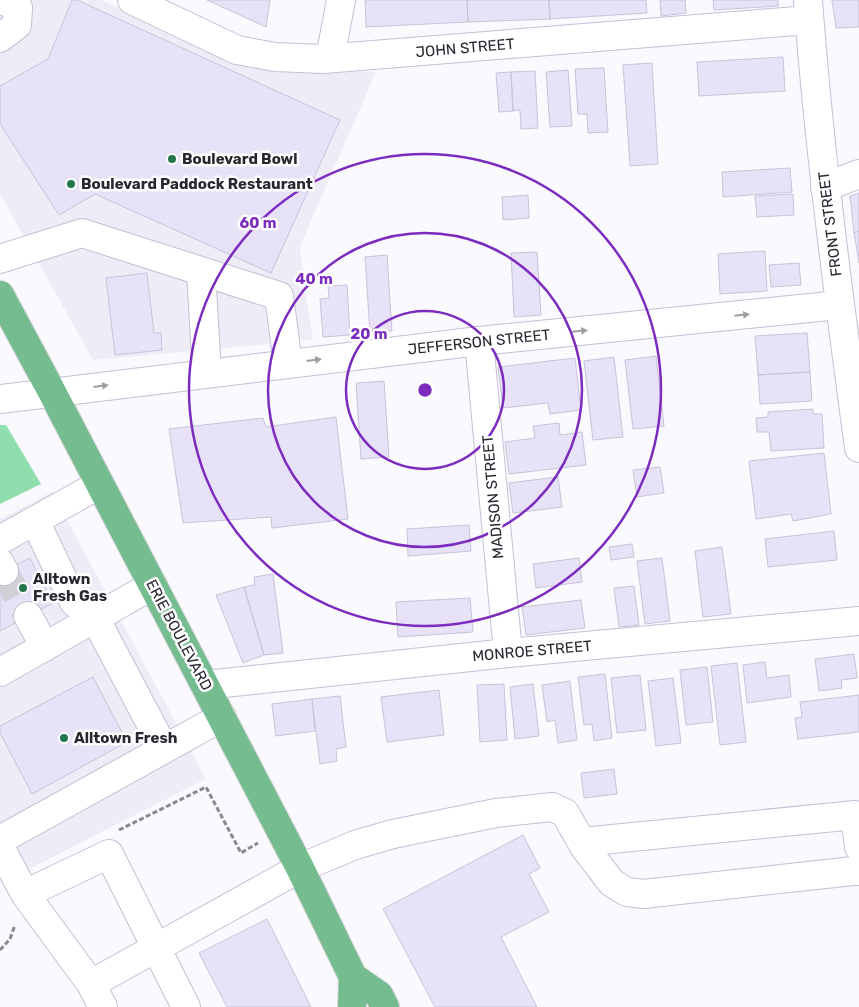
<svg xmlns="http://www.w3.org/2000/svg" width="859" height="1007" viewBox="0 0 859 1007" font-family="Rubik,sans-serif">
<rect width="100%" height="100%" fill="#faf9fe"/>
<path fill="#efecf8" d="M0,0H101L182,35L271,70L376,72L300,246L304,284L313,340L93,360L0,194Z
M52,492L206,779L27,870L0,882V519Z"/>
<path fill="#90dead" d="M0,425H6L41,484L0,504Z"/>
<path fill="#e8e2f8" stroke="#c8c3d9" d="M72,0H77L340,120L271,273L95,194L59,215L0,124V86L48,59Z
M207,0H270L266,27Z
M365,0H467L468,22L366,27Z
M467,0H549L550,19L468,22Z
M549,0H646L647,13L550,19Z
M660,0H685L686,13L661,16Z
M713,0H778V6L714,10Z
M832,0H859V27L836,28Z
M783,57L785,91L699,96L697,62Z
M652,63L658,164L630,166L623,65Z
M604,68L608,132L588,133L587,114H578L575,69Z
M568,70L572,126L550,127L546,72Z
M535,71L538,128L521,129L520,110L513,111L511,72Z
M511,72L513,111L499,112L496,73Z
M790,168L792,192L723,197L722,172Z
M859,193V231L854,233L850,196Z
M793,194L794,215L757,217L755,196Z
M528,195L529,218L503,220L502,197Z
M859,231V263L854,233Z
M765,251L767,291L720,294L718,254Z
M537,252L541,315L514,317L511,253Z
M387,255L392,331L370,333L365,257Z
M799,263L801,285L771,287L769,265Z
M147,273L154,333H161L162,350L115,355L106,278Z
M347,285L350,335L323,337L320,299L329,298L328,286Z
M807,333L810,372L758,375L755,336Z
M656,356L664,426L633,429L625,360Z
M614,357L623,437L593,440L584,361Z
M575,358L581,410L550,414L548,403L503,408L498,367Z
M810,372L812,401L760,404L758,375Z
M384,381L389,457L361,459L356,383Z
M813,409V414H822L824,448L771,451L769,432H757L756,418L768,417V412Z
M336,417L348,519L272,528L271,517L183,523L169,429L263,418L266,427Z
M559,423L560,435L582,432L586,465L509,474L505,442L535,438L533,426Z
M824,453L831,514L793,521L791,514L756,519L749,461Z
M660,467L664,493L637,497L633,470Z
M558,477L562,507L513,513L509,483Z
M469,525L471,551L408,556L407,529Z
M834,531L837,560L768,567L765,539Z
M632,544L634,557L611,560L609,547Z
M722,547L731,614L703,617L695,551Z
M30,558L53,603L0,631V573Z
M579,558L582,582L536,588L533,564Z
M662,558L670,621L645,624L637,561Z
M273,574L283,653L264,655L244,587L255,585L254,577Z
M634,586L639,625L619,627L614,588Z
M244,587L264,655L243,663L216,595Z
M470,598L473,632L398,637L396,602Z
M581,600L585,628L526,635L522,607Z
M854,654L857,678L841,680L842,688L819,691L815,659Z
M765,662L767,678L789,675L791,697L747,703L743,665Z
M737,663L746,742L720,745L711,666Z
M707,667L713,722L686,725L680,670Z
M605,674L612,738L594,741L592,724L584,725L578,677Z
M640,675L646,730L617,733L611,678Z
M93,677L127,742L32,794L0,733V726Z
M673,678L681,743L656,746L648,681Z
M570,681L577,740L558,743L555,720L547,722L542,685Z
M504,684L507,740L480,742L477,685Z
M533,684L539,736L515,739L510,687Z
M439,690L444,735L387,742L381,697Z
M859,695V732L798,739L795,718L802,717L800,702Z
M340,696L346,747L336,749L337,761L320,764L312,699Z
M312,699L315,731L276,736L272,704Z
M614,769L617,794L584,798L581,773Z
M523,835L540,868L529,874L549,912L501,937L537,1007H435L383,909Z
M267,919L311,1007H227L199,953Z"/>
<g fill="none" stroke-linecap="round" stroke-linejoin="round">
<path stroke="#d0cfd5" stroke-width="28" stroke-dasharray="28 14" stroke-linecap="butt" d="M4,571L28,616"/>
<g stroke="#c5bfd5" stroke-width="30">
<path id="minor" d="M132,0L237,50L275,57L323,59L809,20
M808,0C819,150 839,299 859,448
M0,38L17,25L18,8L3,0
M330,58L341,0
M825,187L859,174
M0,259L82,233L279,296L288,364
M201,271L207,374
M479,341L508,653
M0,399L479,341L839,305
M35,521L74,602L95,618L164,749
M0,540L100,484
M0,563L4,571
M28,616L45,647
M0,672L153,585
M205,685L508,653L859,621
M0,840L222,717
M582,842L855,815L859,847
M0,847L25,894L91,984L300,868L355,845L393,834L496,813L552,807L565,813L585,848L612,883L627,892L643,894L853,871H859
M25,894L109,854L186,1007
M91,984L103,1007"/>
</g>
<g stroke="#d4d4d6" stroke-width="30">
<path id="highway" d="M0,295L52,392L300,868L353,977L352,1007
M353,977L379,995L385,1007"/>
</g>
<path stroke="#8a8890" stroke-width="3" stroke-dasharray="5 2.5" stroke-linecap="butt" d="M119,830L206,787L241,853L258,843
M0,950L10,939L15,925"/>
<use href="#minor" stroke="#fff" stroke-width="28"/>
<use href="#highway" stroke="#75bc90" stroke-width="28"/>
</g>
<defs><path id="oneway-solid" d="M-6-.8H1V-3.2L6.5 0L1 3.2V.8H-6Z" transform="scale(1.25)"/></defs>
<g fill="#9f9ea2">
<use href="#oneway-solid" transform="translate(742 315) rotate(-6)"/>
<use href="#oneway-solid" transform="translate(580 331) rotate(-6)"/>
<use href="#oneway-solid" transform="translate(314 360) rotate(-7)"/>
<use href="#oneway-solid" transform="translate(101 386) rotate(-7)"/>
</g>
<g fill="none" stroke="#7b2cbf" stroke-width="2.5">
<circle cx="425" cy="390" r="79"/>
<circle cx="425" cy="390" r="157"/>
<circle cx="425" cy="390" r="236"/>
</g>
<g fill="#21774a" stroke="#fff" stroke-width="2">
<circle cx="172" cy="159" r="5"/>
<circle cx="71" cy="184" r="5"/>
<circle cx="23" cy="588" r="5"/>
<circle cx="64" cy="738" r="5"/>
</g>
<g text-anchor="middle" stroke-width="5" stroke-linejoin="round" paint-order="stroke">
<g font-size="15" fill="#292730" stroke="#fff">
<text transform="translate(465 48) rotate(-5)" y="5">JOHN STREET</text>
<text transform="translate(830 224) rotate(-97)" y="5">FRONT STREET</text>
<text transform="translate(479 342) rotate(-6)" y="5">JEFFERSON STREET</text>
<text transform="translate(493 497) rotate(-95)" y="5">MADISON STREET</text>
<text transform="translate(179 635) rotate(62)" y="5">ERIE BOULEVARD</text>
<text transform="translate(532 651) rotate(-5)" y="5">MONROE STREET</text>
</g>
<g font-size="15" font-weight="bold" fill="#292730" stroke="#fff" text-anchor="start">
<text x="182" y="164">Boulevard Bowl</text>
<text x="81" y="189">Boulevard Paddock Restaurant</text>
<text x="33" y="584">Alltown<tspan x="33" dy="17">Fresh Gas</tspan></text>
<text x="74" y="743">Alltown Fresh</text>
</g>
</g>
<circle cx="425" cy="390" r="8" fill="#7b2cbf" stroke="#fff" stroke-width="2.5"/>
<g font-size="15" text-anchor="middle" font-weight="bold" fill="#7b2cbf" stroke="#fff" stroke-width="5" stroke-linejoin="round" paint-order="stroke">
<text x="258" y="228">60 m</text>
<text x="314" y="284">40 m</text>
<text x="369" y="339">20 m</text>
</g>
</svg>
